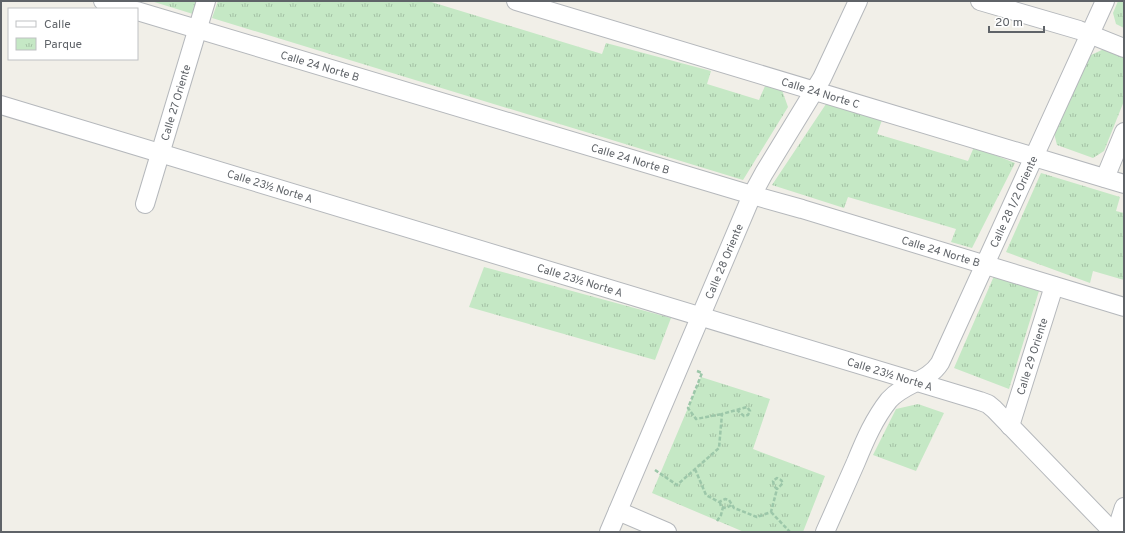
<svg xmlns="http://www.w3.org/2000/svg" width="1125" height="533" viewBox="0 0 1125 533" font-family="Overpass,sans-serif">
<defs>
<pattern id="park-tufts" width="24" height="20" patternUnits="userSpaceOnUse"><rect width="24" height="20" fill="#c5e8c5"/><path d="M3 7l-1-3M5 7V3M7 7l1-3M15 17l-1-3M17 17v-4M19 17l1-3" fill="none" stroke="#a3c0a4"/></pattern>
</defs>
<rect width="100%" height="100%" fill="#f1efe8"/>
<path fill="url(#park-tufts)" d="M151,1H197L193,14Z
M218,1H428L602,54L606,43L711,71L707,84L759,100L765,86L782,90L788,107L743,180L212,18Z
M1118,1H1124V28L1116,24L1113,13Z
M1106,48L1124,55V101L1104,151L1093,158L1057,145L1054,133L1089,56Z
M826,104L882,120L877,134L968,161L974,147L1015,163L972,248L951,242L956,229L848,197L844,208L772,185Z
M1041,173L1120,197L1116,211L1124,213V280L1093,271L1090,283L1006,252Z
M484,267L671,318L655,360L469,307Z
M994,276L1039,291L1009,389L954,368Z
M701,377L770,399L753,449L825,476L803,532H744L652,493Z
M918,404L944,413L916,471L873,455L896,409Z"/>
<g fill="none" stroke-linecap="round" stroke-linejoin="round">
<g stroke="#b5b8bc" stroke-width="20">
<g id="street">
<path d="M103,1L130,9"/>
<path id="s1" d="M516,1L1124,184"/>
<path d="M980,1L1079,30L1124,48"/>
<path id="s2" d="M137,11L752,195L802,209L1124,307"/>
<path d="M1,105L980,401L988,404L994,409L1113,532"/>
<path d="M1105,178L1124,132"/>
<path id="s3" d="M145,204L206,1"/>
<path id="s4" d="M1010,426L1054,286"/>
<path d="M618,511L667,532"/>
<path id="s5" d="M609,532L752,195L764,173L822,78L858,1"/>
<path id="s6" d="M825,532C835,509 846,485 856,462C865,440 874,419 889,400C904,383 928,382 940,363L1105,1"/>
<path d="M1116,532L1124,507"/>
</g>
</g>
<path stroke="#9cc7a9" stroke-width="2.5" stroke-dasharray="4 2" stroke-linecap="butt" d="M697,371L702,373L688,408L696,419L722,414
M695,469L706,495L719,502L725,499L729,500L734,508L757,517L771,512L777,489L774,486L773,481L777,478L781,480L783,483L777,489
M655,470L677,485L719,448L722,414L747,407L750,411L748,415L744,416L737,410
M720,502L721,507L726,508L730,506L731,504
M771,512L790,532
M717,521L721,515L723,507"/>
<use href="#street" stroke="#fff" stroke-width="18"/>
</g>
<g text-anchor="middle" stroke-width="3" stroke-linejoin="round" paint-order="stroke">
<g font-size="11" fill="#5f6368" stroke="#fff">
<text dy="4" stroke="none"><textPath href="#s2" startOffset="191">Calle 24 Norte B</textPath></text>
<text dy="4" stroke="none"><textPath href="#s1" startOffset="318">Calle 24 Norte C</textPath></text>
<text dy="4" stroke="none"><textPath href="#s3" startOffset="106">Calle 27 Oriente</textPath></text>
<text dy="4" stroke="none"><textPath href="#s2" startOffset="515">Calle 24 Norte B</textPath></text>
<text transform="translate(270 186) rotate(17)" y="4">Calle 23½ Norte A</text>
<text dy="4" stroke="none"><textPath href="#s6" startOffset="388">Calle 28 1/2 Oriente</textPath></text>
<text dy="4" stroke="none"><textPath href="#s2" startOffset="839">Calle 24 Norte B</textPath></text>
<text dy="4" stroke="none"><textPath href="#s5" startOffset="294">Calle 28 Oriente</textPath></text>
<text transform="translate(580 280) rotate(17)" y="4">Calle 23½ Norte A</text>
<text dy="4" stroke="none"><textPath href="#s4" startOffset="73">Calle 29 Oriente</textPath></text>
<text transform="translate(890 374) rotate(17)" y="4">Calle 23½ Norte A</text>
</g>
</g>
<rect width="1125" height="533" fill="none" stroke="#5f6368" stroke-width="4"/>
<rect x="8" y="8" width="130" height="52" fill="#ffffff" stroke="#bfc1c3"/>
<rect x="16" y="21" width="20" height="6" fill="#ffffff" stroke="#bfc1c3"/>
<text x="44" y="28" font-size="12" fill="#5f6368">Calle</text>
<rect x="16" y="38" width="20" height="12" fill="url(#park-tufts)" stroke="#bfc1c3"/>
<text x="44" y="48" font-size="12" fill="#5f6368">Parque</text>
<path d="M989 26v6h55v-6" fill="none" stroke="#5f6368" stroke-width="2"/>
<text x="995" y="26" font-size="12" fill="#5f6368" stroke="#ffffff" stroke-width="3" paint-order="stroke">20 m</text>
</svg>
